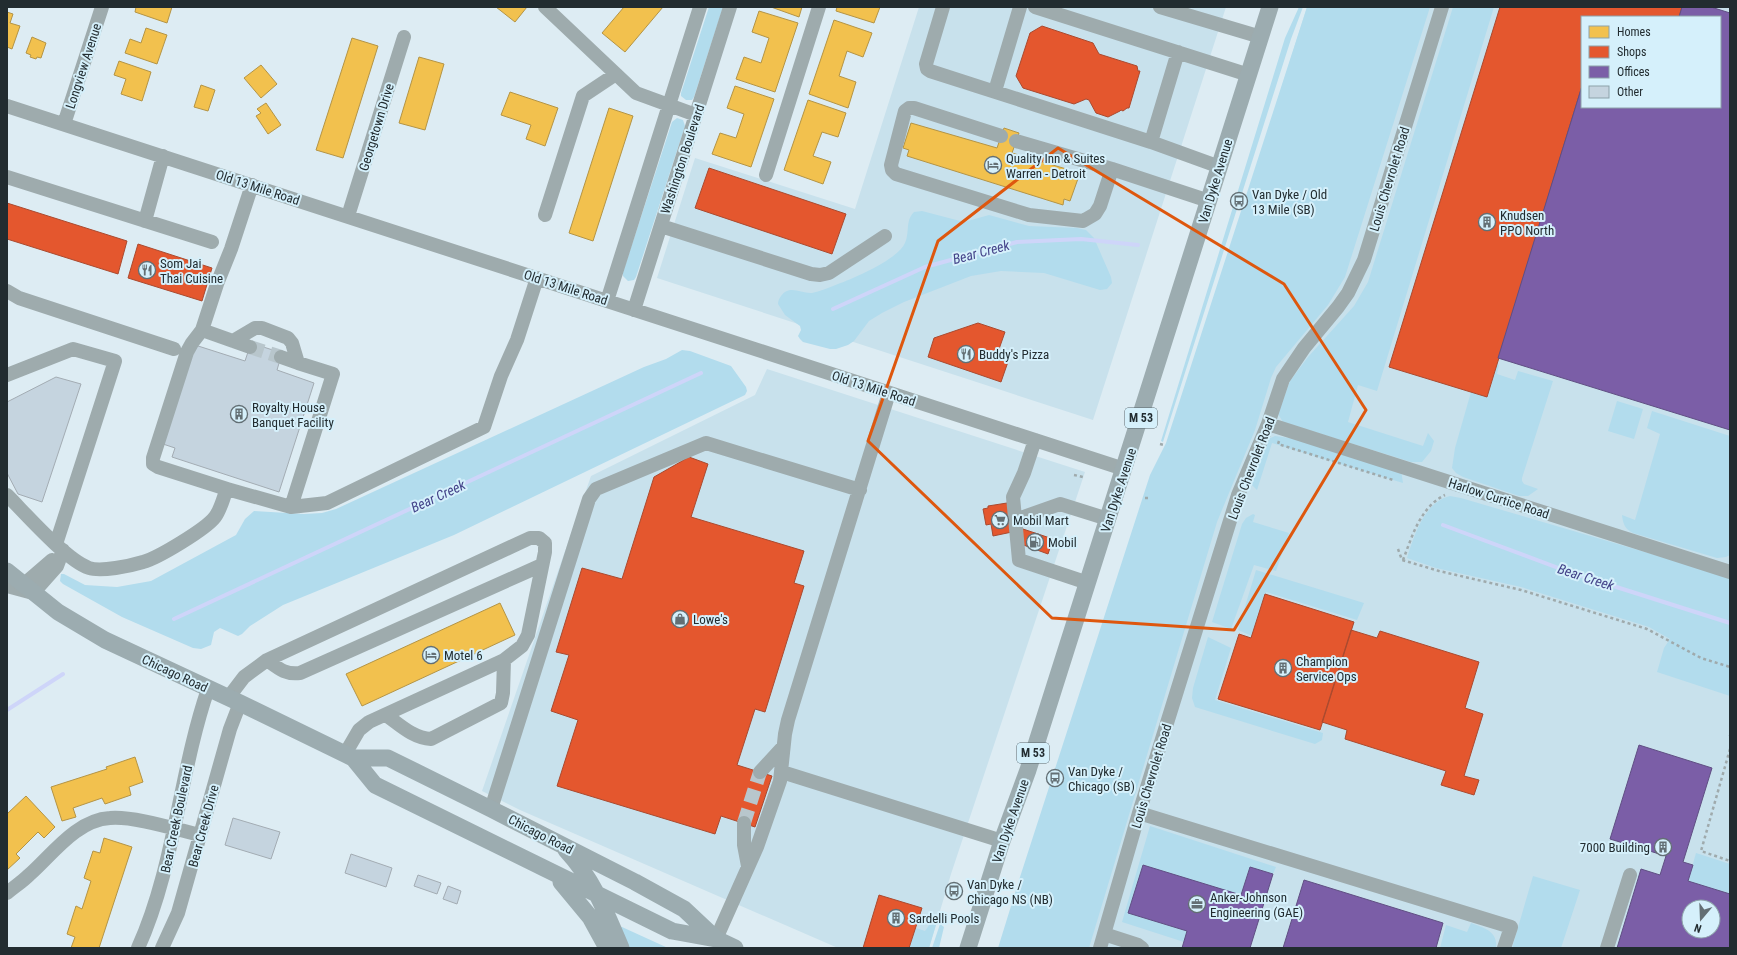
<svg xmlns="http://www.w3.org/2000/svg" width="1737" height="955" viewBox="0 0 1737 955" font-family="'Roboto Condensed',sans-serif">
<rect width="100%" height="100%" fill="#ddecf3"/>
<path fill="#c8e1ec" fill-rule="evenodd" d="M919,7H1226L1093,420L657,278L695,158L855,209Z
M1307,7H1730V948H1009ZM1582,17H1720V107H1582ZM1689,907H1713V931H1689Z
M767,369L1085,472L951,874L929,948H838L520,810L482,791L591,476L755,395Z"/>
<path fill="#b2dced" d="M709,7H723L694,97L692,100H686L681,96V93Z
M1299,7H1303L1291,39L1163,442L1161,441L1285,38Z
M1307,7H1430L1345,277L1328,305L1276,367L1271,378L1255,430L1217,522L1089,948H998L1020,877L1150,475L1166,443Z
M1453,7H1494L1377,391L1358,385L1348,422L1423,446L1428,433L1434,441L1431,451L1422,462H1411L1283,422L1278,414L1290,381L1308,357L1354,306L1368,282Z
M677,118L683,120L685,126L636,277L634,280L628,281L623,276V272L672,122Z
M922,211L964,222L989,215L1029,226L1077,228L1086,230L1094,238L1111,277L1112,283L1107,289L1100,290L1044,273L1001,271L971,276L904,302L882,313L869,321L854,341L848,345L836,349H830L803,342L800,339L798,336L801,330L800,326L785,315L778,304C778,301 779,299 781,296C790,284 801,294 812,293C821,291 830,287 838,284C855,278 898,259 905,243C910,232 905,221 914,212Z
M682,350L690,351L731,366L746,387L747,391L745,395L454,535L283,605L250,626L242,634L238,636L220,628L214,632L211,645L201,649L193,648L122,617L63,584L60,581L61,574H64L85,585L117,587L151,581L236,535L245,519L254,511L304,514L322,513L336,509L644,367L666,359Z
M1497,364L1499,365L1497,374L1515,380L1518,371L1553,381L1522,478V481L1524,484L1538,489L1528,496H1519L1463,477L1456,473L1452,468L1455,448L1471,392L1487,397Z
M1617,401L1643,409L1634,439L1608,431Z
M1652,411L1730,436V555L1726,557L1717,558L1633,533C1625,529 1623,524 1622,515L1635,520L1660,434L1647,428Z
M1275,436L1303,440L1401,470L1403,483L1272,443L1257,490L1252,485L1251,476L1266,440Z
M1450,496L1461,498L1730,577V696L1657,672L1664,648L1670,639L1649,627L1521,587L1436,568L1407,558C1414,536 1424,502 1450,496Z
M1253,514L1255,515L1253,522L1289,533L1276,571L1254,565L1231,629L1212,622L1242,524L1246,518Z
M1256,570L1364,603L1357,620L1266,592L1252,636L1238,630Z
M1208,637L1231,648L1215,700L1323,733L1322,740L1315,744L1195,707L1192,698L1193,688Z
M1150,826L1276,867L1273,874L1250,867L1241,895L1129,913L1187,931L1184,942L1122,922Z
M1696,853L1730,864V894L1688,881Z
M1533,876L1580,890L1561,948H1512Z
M1471,923C1484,928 1498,931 1496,948H1440L1446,925L1467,932Z
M930,924L936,925L929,948H909L916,928L925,931Z
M940,924L944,927L939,948H932Z
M618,926L622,927L668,948H629Z"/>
<path fill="#f2c14e" stroke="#b49445" d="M136,7H172L167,23L135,12Z
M496,7H527L515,22Z
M624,7H663L625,52L602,33Z
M771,7H802L799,17Z
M837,7H880L874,23L836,11Z
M759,11L798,23L775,92L736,79L744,57L761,63L769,38L752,32Z
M7,12L13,14L10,23L20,26L12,49L7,47Z
M834,20L872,33L863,57L847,51L839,76L856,82L848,108L809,94Z
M146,28L167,35L157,64L125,53L130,39L141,43Z
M32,37L46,43L41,58L37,57L36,59L30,57L31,55L26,53Z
M352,38L378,46L343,158L316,150Z
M419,57L444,64L425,130L399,123Z
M119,61L151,72L142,101L121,94L126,79L114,75Z
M261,65L277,84L261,98L244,78Z
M201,85L215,90L208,111L194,107Z
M735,86L774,99L751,167L712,154L720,133L736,138L744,114L727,108Z
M510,92L558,108L545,146L526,139L531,125L501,115Z
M808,100L846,113L838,137L822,132L813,156L831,162L823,184L784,170Z
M266,103L281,125L268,134L256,116L261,113L257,109Z
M609,108L633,116L593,241L569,233Z
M911,123L997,148L1004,128L1019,133L1012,153L1080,173L1070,201L1064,199L1063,205L907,156L909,150L903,148Z
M500,603L515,635L362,706L346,674Z
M135,757L143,782L129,787L131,795L105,804L102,798L73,808L76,817L62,821L51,787L107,769L106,767Z
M26,796L55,827L44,838L38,832L16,854L20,858L7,870V814Z
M104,838L132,847L99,948H71L75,937L67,934L76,906L82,909L91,881L84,878L93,851L100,853Z"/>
<path fill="#e4572e" stroke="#aa4a2f" d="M1500,7H1682L1679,17H1582V86L1487,397L1389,367Z
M1042,26L1093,43L1099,54L1137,66L1138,71H1140L1129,108H1127L1123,111L1121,110L1120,111L1108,117L1096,113L1089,100L1086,99L1074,104L1023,88L1016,76L1030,33Z
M709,168L846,214L832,254L695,208Z
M7,203L127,241L118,274L7,239Z
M138,244L212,268L202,301L128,278Z
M978,323L1005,332L998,352L1010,356L1001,382L928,357L934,338Z
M689,457L708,464L691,517L804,551L794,583L804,586L765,712L755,709L737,765L772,776L755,827L721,816L715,834L557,786L578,720L551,711L569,655L556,652L582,568L622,579L654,477Z
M1007,503L1012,532L993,536L991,524L986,525L983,509L988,508V506Z
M1023,529L1053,539L1048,554L1018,543Z
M1265,594L1354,622L1320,730L1218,699L1239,634L1251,638Z
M1351,630L1377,638L1380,631L1479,662L1465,708L1483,714L1464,776L1479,780L1474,795L1441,785L1446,771L1345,739L1347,730L1322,722Z
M879,895L922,908L909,948H863Z"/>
<path fill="#7b5ea7" stroke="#604f83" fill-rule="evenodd" d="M1682,7H1711L1730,13V430L1498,358L1582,86V107H1720V17H1679Z
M1639,745L1712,768L1683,862L1693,865L1688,881L1730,894V948H1617L1641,869L1660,875L1666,856L1610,839ZM1689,907H1713V931H1689Z
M1143,865L1241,895L1250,867L1273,874L1250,948H1182L1187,931L1128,913Z
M1304,880L1443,923L1436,948H1283Z"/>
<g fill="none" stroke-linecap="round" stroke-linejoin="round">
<path stroke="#ced5f9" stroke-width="4" d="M833,309L925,267L1017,242L1081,239L1138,245
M1443,525L1569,572L1730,623
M174,619L701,373
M7,710L63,674"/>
</g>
<path fill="#c5d4df" stroke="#a3acb3" d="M251,343L282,353L277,370L314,383L279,492L172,457L175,448L163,444L195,345L245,361Z
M56,377L81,384L42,502L18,494L7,473V402Z
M233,818L280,832L271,859L225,845Z
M351,854L392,868L386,887L345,873Z
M418,875L441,883L437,894L414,886Z
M448,886L461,891L457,904L443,899Z"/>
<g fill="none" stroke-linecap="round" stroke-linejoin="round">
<path stroke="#b8c6cc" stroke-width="14" stroke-dasharray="14 7" stroke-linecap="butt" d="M250,347L281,357
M744,823L760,772"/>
<path stroke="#9faaac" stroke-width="2.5" stroke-dasharray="3 3" stroke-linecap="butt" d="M1279,441L1278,444L1393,480
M1160,444L1164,445
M1074,475L1083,477
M1145,498H1148
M1398,549L1402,560L1439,571L1521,590L1647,629L1701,658L1730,667
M1403,560C1412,537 1420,507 1445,495
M1730,735V736
M1730,749L1701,851L1730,861"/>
<path stroke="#9eabad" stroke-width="14" d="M545,7L636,93L696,115
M943,7L926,64L927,69L930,71L1151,142L1220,167
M1035,7L1249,75
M1160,7L1261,37
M995,91L1020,7
M7,106L1124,469
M64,124L102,7
M1001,136L914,108H909L905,111L891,165L892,170L896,174L1029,215L1083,221L1095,214L1100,206L1112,169
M1016,141L1112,169L1209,201
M1151,142L1178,52
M766,175L819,7
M7,177L212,242
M545,215L583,96L616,74
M348,216L404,37
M145,221L163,156
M661,226L811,274L820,275L829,273L885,236
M7,291L19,298L174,349
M607,301L700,7
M634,310L730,7
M202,330L233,341L255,328H262L288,338L292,343L298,363L333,374L291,507
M233,341L250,347
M281,357L298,363
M7,375L73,349L115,361L56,544
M1268,424L1730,572
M1035,440L1024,473L1013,497L1019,560L1088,583
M227,489L158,467L153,464V458L187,352L192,343L202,330L217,284L231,249L252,185
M7,495C25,513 66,560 89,568C101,572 130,566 143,562C158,558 206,529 215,517C221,509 223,498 227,489L291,507L327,503L484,427L501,376L517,340L537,278
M1015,520L1060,504L1108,519
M23,585L52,560
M7,586L33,593L57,566L63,550
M267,660C278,668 285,675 300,673L542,565
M228,698L244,677L267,660L530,538H539L545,543V552L528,635L522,646L504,660L369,722L359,730L345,754
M386,715C400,725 413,738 431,739L501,703L503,693L504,660
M760,772L783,747
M782,772L1002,841
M491,809L589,499L596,489L706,443L860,490
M1139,813L1511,927L1504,948
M744,823V845L748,866
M7,893C14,887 22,882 29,875C52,855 76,820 110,818C134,816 175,829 200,835
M1104,934L1138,945L1142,948
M716,939L757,847L780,781L785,734L788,720L889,393
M138,948C175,866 179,774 208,689
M162,948L178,913L230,729L240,703
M1100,948L1139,813L1238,495L1268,424L1283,379L1304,348L1338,307L1348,293L1364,260L1442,7
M1607,948L1630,875"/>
<path stroke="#9cacb0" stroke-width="17" d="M7,571L58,612L105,640L240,703L353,758L375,785L672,931L716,939L735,948
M353,758H388L491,809L635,882L684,909L716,939
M566,850C593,879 606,912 621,948
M561,882L590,917L607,948
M968,948L1002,841L1028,770L1270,7"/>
</g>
<path fill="none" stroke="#de570e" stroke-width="3" stroke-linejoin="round" d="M1058,148L1284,284L1366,410L1234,630L1052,618L868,441L938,241Z"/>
<defs>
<g id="hotel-ring" transform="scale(0.9)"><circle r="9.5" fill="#d5f0fb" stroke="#636f74" stroke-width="1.5"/><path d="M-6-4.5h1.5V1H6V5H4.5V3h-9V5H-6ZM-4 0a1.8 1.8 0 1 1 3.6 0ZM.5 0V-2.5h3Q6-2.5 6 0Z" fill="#636f74"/></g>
<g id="bus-ring" transform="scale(0.9)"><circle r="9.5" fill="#d5f0fb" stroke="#636f74" stroke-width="1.5"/><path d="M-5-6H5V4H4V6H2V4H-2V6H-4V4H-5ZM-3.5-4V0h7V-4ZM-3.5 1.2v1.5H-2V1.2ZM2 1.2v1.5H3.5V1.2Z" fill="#636f74"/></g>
<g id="building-ring" transform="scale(0.9)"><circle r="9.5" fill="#d5f0fb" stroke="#636f74" stroke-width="1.5"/><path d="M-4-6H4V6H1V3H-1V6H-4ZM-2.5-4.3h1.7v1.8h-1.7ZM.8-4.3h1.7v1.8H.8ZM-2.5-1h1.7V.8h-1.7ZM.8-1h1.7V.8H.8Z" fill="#636f74"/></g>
<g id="restaurant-ring" transform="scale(0.9)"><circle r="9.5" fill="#d5f0fb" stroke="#636f74" stroke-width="1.5"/><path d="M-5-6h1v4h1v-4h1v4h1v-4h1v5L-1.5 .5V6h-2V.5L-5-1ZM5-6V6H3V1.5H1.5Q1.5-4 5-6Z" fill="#636f74"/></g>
<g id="supermarket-ring" transform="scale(0.9)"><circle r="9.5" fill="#d5f0fb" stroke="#636f74" stroke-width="1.5"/><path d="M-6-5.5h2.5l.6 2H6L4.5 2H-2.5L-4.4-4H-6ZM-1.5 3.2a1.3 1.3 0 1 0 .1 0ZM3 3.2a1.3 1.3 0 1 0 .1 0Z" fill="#636f74"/></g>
<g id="fuel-ring" transform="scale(0.9)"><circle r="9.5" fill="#d5f0fb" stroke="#636f74" stroke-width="1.5"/><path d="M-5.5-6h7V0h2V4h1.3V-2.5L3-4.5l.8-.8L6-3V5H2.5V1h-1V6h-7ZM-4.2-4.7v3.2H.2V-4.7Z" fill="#636f74"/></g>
<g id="shop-ring" transform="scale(0.9)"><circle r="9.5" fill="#d5f0fb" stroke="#636f74" stroke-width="1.5"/><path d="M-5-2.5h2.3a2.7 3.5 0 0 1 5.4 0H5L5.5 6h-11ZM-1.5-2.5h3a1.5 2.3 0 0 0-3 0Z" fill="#636f74"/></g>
<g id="office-ring" transform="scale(0.9)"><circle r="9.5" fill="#d5f0fb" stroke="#636f74" stroke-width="1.5"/><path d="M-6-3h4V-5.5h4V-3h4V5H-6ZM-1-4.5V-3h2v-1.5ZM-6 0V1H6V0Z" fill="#636f74"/></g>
</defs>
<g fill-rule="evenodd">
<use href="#hotel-ring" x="993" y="165"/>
<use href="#bus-ring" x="1239" y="201"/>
<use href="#building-ring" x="1487" y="222"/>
<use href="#restaurant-ring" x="147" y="270"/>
<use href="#restaurant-ring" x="966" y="354"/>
<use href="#building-ring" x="239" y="414"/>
<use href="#supermarket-ring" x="1000" y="520"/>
<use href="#fuel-ring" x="1035" y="542"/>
<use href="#shop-ring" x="680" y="619"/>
<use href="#hotel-ring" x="431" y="655"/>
<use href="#building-ring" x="1283" y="668"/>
<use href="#bus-ring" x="1055" y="778"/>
<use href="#building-ring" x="1663" y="847"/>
<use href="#bus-ring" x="954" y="891"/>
<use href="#office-ring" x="1197" y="904"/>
<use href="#building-ring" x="896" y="918"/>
</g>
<g text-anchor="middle" stroke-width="4" stroke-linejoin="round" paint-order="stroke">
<g fill="#d5f0fb" stroke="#58676d" stroke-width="1">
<rect x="1125" y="408" width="32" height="20" rx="3"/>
<rect x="1017" y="743" width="32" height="20" rx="3"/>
</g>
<g font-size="12" font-weight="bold" fill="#222c30">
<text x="1141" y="422">M 53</text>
<text x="1033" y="757">M 53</text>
</g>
<g font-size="13" fill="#222c30" stroke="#d5f0fb">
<text transform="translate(83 66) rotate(-72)" y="5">Longview Avenue</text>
<text transform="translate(376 127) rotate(-73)" y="5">Georgetown Drive</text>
<text transform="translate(682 159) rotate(-72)" y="5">Washington Boulevard</text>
<text transform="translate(1389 179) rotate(-73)" y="5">Louis Chevrolet Road</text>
<text transform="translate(1215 181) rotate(-73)" y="5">Van Dyke Avenue</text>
<text transform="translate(258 187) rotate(18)" y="5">Old 13 Mile Road</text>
<text transform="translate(566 287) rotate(18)" y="5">Old 13 Mile Road</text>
<text transform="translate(874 388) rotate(18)" y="5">Old 13 Mile Road</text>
<text transform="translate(1251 468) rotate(-69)" y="5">Louis Chevrolet Road</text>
<text transform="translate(1118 490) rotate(-72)" y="5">Van Dyke Avenue</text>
<text transform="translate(1499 498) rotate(18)" y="5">Harlow Curtice Road</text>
<text transform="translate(175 673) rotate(25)" y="5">Chicago Road</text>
<text transform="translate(1151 776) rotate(-73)" y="5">Louis Chevrolet Road</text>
<text transform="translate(176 819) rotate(-78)" y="5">Bear Creek Boulevard</text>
<text transform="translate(1010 821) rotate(-71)" y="5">Van Dyke Avenue</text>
<text transform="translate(203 826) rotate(-75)" y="5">Bear Creek Drive</text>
<text transform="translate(541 834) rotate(27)" y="5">Chicago Road</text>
</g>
<g font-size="13" fill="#222c30" stroke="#d5f0fb" text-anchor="start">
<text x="1006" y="163">Quality Inn &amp; Suites<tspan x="1006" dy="15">Warren - Detroit</tspan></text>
<text x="1252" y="199">Van Dyke / Old<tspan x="1252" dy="15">13 Mile (SB)</tspan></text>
<text x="1500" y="220">Knudsen<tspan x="1500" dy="15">PPO North</tspan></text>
<text x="160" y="268">Som Jai<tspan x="160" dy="15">Thai Cuisine</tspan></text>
<text x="979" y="359">Buddy's Pizza</text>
<text x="252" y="412">Royalty House<tspan x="252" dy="15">Banquet Facility</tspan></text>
<text x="1013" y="525">Mobil Mart</text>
<text x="1048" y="547">Mobil</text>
<text x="693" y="624">Lowe's</text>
<text x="444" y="660">Motel 6</text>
<text x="1296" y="666">Champion<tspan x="1296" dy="15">Service Ops</tspan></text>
<text x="1068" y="776">Van Dyke /<tspan x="1068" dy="15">Chicago (SB)</tspan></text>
<text x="1650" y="852" text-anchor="end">7000 Building</text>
<text x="967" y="889">Van Dyke /<tspan x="967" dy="15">Chicago NS (NB)</tspan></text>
<text x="1210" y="902">Anker-Johnson<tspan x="1210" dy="15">Engineering (GAE)</tspan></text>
<text x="909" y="923">Sardelli Pools</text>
</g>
<g font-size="14" font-style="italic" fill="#444389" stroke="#d5f0fb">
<text transform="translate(981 252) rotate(-15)" y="5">Bear Creek</text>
<text transform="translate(438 496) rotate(-25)" y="5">Bear Creek</text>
<text transform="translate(1586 577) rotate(18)" y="5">Bear Creek</text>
</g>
</g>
<rect width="1737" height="955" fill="none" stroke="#222c30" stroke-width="16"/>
<rect x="1581" y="16" width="140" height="92" fill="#d5f0fb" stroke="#8da2aa"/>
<rect x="1589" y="26" width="20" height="12" fill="#f2c14e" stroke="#8da2aa"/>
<text x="1617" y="36" font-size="12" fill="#222c30">Homes</text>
<rect x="1589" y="46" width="20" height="12" fill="#e4572e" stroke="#8da2aa"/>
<text x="1617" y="56" font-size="12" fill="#222c30">Shops</text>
<rect x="1589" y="66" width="20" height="12" fill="#7b5ea7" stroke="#8da2aa"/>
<text x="1617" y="76" font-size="12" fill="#222c30">Offices</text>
<rect x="1589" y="86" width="20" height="12" fill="#c5d4df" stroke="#8da2aa"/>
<text x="1617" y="96" font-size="12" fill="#222c30">Other</text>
<g transform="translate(1701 919) rotate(199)"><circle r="19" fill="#d5f0fb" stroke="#8da2aa"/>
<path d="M0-3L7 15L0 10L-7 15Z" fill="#636f74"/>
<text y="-6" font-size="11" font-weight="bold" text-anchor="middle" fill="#222c30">N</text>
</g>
</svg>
